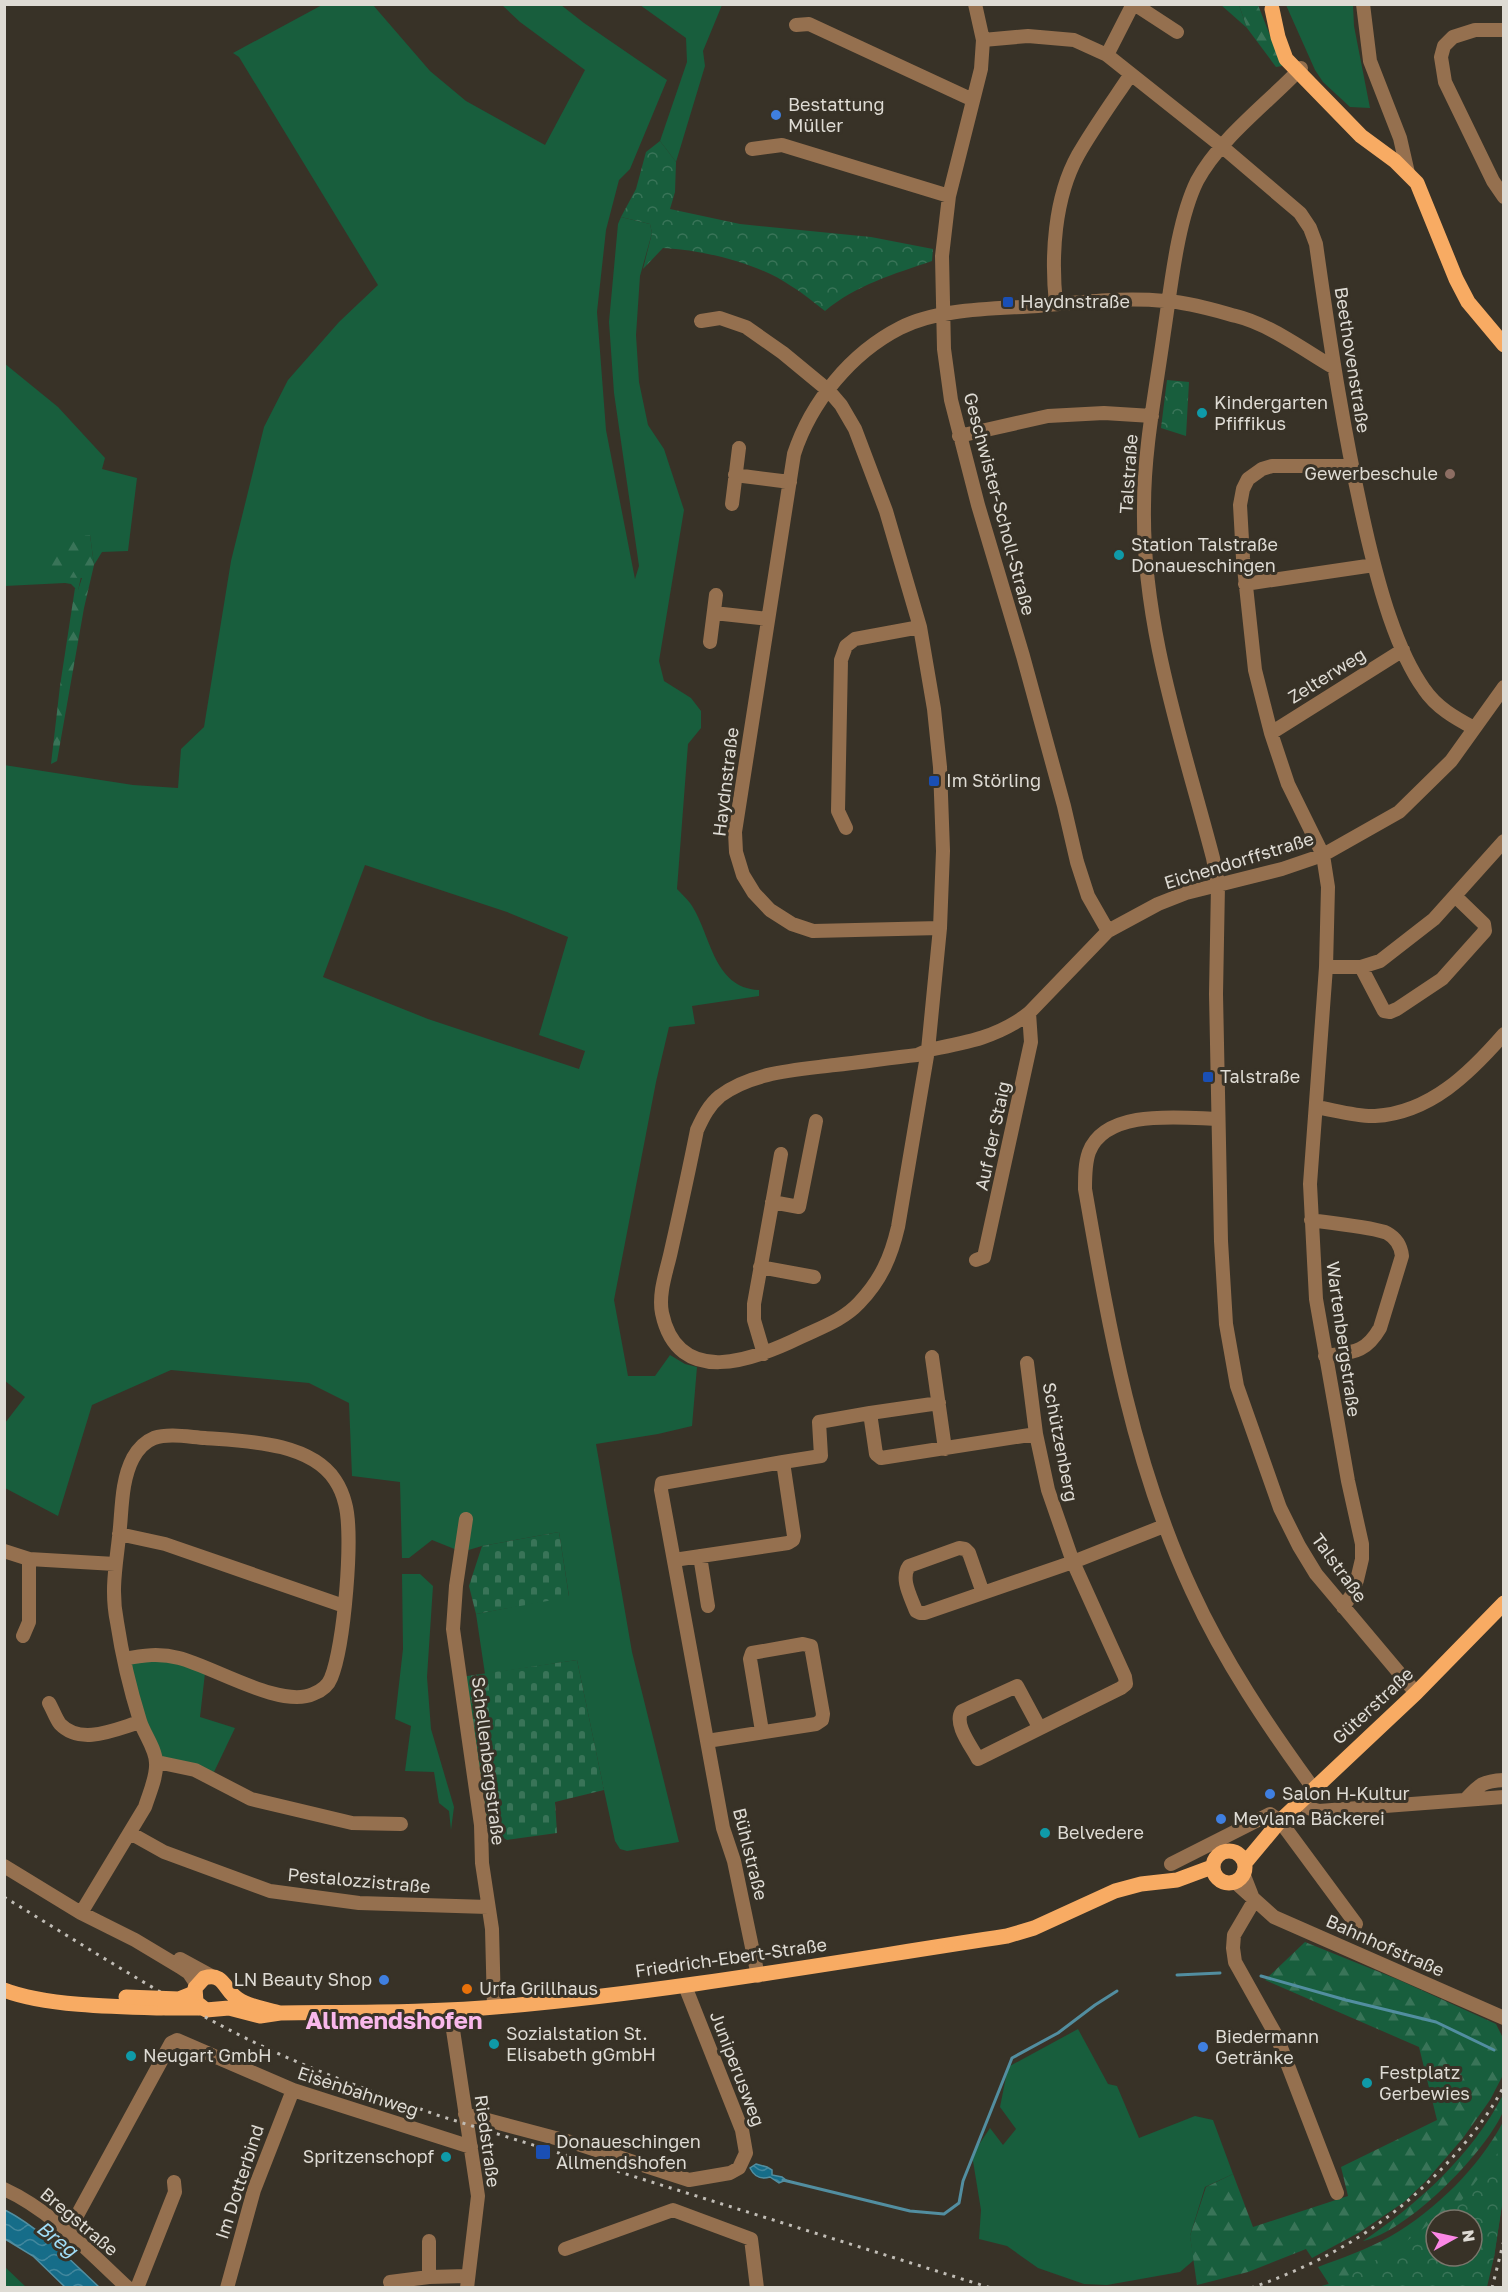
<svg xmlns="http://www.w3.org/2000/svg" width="1508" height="2292" viewBox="0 0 1508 2292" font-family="'Golos Text',sans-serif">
<defs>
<pattern id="forest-firs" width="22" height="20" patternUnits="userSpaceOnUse" patternTransform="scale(1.5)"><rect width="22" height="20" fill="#185e3d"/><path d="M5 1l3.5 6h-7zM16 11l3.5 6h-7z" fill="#397458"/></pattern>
<pattern id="cemetery-stones" width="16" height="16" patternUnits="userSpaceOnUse" patternTransform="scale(1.5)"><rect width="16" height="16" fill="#185e3d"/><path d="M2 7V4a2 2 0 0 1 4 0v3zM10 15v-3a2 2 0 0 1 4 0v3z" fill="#397458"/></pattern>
<pattern id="park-crowns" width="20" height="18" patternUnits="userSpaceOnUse" patternTransform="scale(1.5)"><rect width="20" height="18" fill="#185e3d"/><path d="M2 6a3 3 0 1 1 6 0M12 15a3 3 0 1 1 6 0" fill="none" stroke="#397458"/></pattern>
<pattern id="water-waves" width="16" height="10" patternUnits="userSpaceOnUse" patternTransform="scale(1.5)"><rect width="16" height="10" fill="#166d89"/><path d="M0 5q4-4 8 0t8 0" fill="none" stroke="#43889e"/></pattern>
</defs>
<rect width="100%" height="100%" fill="#383227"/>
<path fill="#185e3d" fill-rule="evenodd" d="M322,5H373L430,71L466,101L545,145L585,70L520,22L502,5H561L584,23L667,80L630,169L619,180L606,230L597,312L606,430L635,579L639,566L614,393L609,322L618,224L621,217L650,224L652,233L640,276L636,335L639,382L648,425L664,449L684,510L659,661L664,681L691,698L701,711V728L688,744L677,889C681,893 686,898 690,903C711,932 712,988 759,990V996L692,1006L695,1024L669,1027L656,1082L614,1300L628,1376H655L670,1355L685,1364L697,1367L692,1426L658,1434L596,1444L632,1652L679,1842L627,1851L620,1849L615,1841L604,1790L577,1660L485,1674L476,1614L569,1596L559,1532L482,1546L462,1552L432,1540L409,1558H402L400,1482L352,1476L349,1403L309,1383L171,1370L92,1405L58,1516L5,1488V1423L25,1397L4,1380V765L133,785L178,788L181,749L204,727L231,561L264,427L288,380L339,322L378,285L239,57L233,53ZM365,865L507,912L568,937L539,1035L585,1051L579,1069L428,1019L323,977Z
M640,5H722L703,51L705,66L676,162L660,141L687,62L686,38Z
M1221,5H1239L1247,28Z
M1286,5H1353L1354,26L1370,108L1350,107L1323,82L1315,70Z
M4,363L58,407L105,458L102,469L137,478L128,551L102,552L94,565L90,535L78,591L71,584L65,583L5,586Z
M402,1574H420L433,1586L427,1677L431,1729L454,1807L451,1830L449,1811L439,1803L434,1772L405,1771L411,1726L395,1719L403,1649Z
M163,1659L205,1673L200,1717L235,1728L214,1772L159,1758L144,1721L129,1663Z
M1078,2029L1108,2084L1117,2086L1139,2138L1195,2116L1213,2120L1233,2174L1205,2187L1190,2236L1194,2260L1180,2272L1107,2285L1084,2284L1038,2268L1007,2246L979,2239L981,2210L972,2155L990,2128L1003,2145L1016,2129L1000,2107L1008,2067Z
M5,2267L26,2287H5Z"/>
<path fill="url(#forest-firs)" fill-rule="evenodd" d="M1239,5H1258L1282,66L1276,67L1247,28Z
M90,535L94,565L84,608L57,761L51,764L60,686L75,588L78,590L82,578L52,577L44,539Z
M1305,1942L1399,1980L1496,2024L1503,2038V2075L1490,2100L1463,2138L1425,2182L1404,2202L1360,2232L1312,2258L1306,2249L1248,2272L1197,2285L1190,2236L1206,2187L1233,2174L1253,2227L1348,2196L1341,2167L1437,2120L1419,2047L1265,1980Z
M1503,2095C1504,2101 1505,2108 1502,2114C1482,2156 1408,2231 1363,2241C1418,2204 1472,2155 1503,2095Z
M1503,2122V2198L1494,2257L1331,2287L1318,2267C1342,2258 1368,2249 1391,2236C1436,2210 1479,2167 1503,2122ZM1436,2220H1472V2256H1436Z"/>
<path fill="url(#cemetery-stones)" d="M559,1532L569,1597L476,1614L469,1586L482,1546Z
M577,1660L604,1790L555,1802L557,1833L507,1840L484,1826L461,1677Z"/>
<path fill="url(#park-crowns)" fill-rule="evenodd" d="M660,141L676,162L675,192L670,209L740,224L871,237L933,249L932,261C894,274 856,285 825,311C813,302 803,293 791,286C758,263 703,250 663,248L643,269L652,233L650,224L621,217L636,189L646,152Z
M1167,380L1189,382L1186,436L1161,428Z
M1500,2150H1503V2198L1494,2257L1487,2287H1318L1339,2281L1397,2248L1461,2201ZM1436,2220H1472V2256H1436Z"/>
<path fill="url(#water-waves)" stroke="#528ea0" stroke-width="1.5" d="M756,2164L767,2167L772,2170V2175L782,2177L786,2180L779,2183L770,2177C761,2180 754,2176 750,2168Z
M5,2210C40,2228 70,2260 99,2287H65L33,2256L5,2239Z"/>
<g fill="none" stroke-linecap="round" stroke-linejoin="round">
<path stroke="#528ea0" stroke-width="3" d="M1177,1975L1220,1973
M1261,1976L1346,2000L1436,2022L1494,2050
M783,2180L910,2211L944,2214L959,2203L963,2181L1012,2058L1058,2033L1095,2005L1117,1991"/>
<path stroke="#95704f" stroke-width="14" d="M975,4L983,40L981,69L949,196L942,256L944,349L951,400L978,505L1023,656L1064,806L1077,862L1088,896L1108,931
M1134,4L1177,32
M1363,4L1370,61L1400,138L1408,173
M796,25L809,24L973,100
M1504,30H1475L1453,37L1444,46L1441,57L1445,82L1493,181L1504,197
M983,40L1028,36L1074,40L1107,55L1219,144L1300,213L1310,228L1316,244C1330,344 1345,442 1368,540C1379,586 1396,650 1424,689C1436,707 1455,718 1474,728
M1107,55L1133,4
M1301,68C1268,103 1220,138 1197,181C1177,222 1171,287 1164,332C1156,390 1144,448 1144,507C1142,627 1183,743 1213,858L1218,885L1216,994L1221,1241L1226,1324L1237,1386L1280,1508L1299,1546L1316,1574L1416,1693
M752,149L782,145L949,196
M1056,304C1051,257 1054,198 1078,155C1094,127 1113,101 1131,74
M701,321L720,318L746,327L783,353L829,391L841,405L855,429L886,511L920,627L934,709L940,767L943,851L940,928L928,1050C965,1043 999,1037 1029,1013L1108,931L1158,904L1186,893L1282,869L1323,855L1399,812L1451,761L1504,687
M959,436L1048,416L1104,413L1152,416
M735,475L790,482
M732,504L739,448
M1245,584L1374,565
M714,613L768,619
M710,642L716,595
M1271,733L1403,650
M846,828L838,811L841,660L846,646L855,639L920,627
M940,928L813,931L792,924L770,910L754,893L743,875L736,852L735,832L794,454C811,402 851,353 900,328C938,308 995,309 1038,306C1080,302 1123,297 1165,301C1188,302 1214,310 1236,316C1269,324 1304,350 1333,367
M1326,967H1361L1380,961L1434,919L1504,841
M1361,967L1384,1011L1390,1012L1397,1009L1442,979L1485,931L1484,924L1455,896
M928,1050L898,1227C891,1257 881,1280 859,1303C843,1320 822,1327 801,1337C754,1360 678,1389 662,1313C658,1293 667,1270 671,1251C680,1211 689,1170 697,1130C703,1117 709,1105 720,1096C752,1072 796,1070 835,1065C862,1062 890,1058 917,1055Z
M1316,1107C1334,1110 1357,1117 1375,1116C1430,1113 1470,1073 1504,1034
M1218,1119C1181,1118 1106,1108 1089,1152C1085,1163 1085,1176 1085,1189C1109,1327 1132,1462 1192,1591C1224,1661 1268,1726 1313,1788
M772,1202L799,1207L816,1121
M1311,1220C1328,1223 1374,1227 1387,1233C1396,1238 1401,1246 1402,1256L1380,1328C1365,1354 1352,1352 1325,1356
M976,1260L984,1257L1031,1042L1029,1013
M760,1267L814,1277
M764,1354L754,1320V1304L781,1154
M932,1357L945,1449
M1027,1363L1036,1434L1048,1490L1073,1562L1164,1526
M870,1413L939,1403
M783,1462L821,1456L819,1422L870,1413L876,1454L881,1458L1036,1434
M466,1519L456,1586L453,1629L481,1825L482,1863L492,1929L494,2007
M119,1534L165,1544L344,1606
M4,1551L29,1559L115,1564
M700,1556L708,1606
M674,1560L788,1543L793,1540L794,1536L783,1462L668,1482L662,1483L661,1490L723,1828L734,1861L758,1976
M983,1593L969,1553L965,1549L959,1548L909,1566C900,1579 911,1597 916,1611L920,1613H925L1073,1562L1125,1677L1126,1684L1121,1688L978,1759C972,1747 953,1724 962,1711L1017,1686L1039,1727
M1343,1607L1351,1596L1357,1580L1362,1559V1544L1348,1481L1316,1299L1310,1184L1326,967L1328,887L1323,855L1288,784L1271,733L1255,670L1243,558L1240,505L1243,489L1248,479L1262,469L1272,466H1350
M23,1636L29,1622V1559
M49,1703C53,1710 56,1719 60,1724C81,1746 116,1729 140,1722
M707,1741L816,1724L822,1720L823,1714L811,1646L803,1644L752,1653L750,1659L762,1731
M157,1762L195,1770L251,1799L352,1823L401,1824
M1466,1799C1480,1784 1483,1781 1504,1780
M1301,1801L1308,1808L1319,1811L1504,1797
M130,1833L164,1852L270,1891L359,1903L488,1907
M1171,1864L1270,1814L1280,1821L1356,1924
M4,1866L81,1913L135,1940L180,1967L189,1973L195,1982V1988
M1243,1873L1252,1896
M1235,1882L1274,1917L1504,2018
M1254,1901L1234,1935L1233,1948L1235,1962L1277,2037L1337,2193
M81,1913L145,1807C149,1794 157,1777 156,1763C156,1749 144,1734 140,1721C130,1689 122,1655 117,1622C110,1588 117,1561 120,1527C122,1505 122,1479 133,1458C138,1449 144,1442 154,1438C169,1433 189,1437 205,1438C245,1441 310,1442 335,1480C339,1486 343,1495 345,1503C354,1534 344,1647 331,1678C328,1686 321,1691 313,1694C281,1709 212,1666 179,1658C160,1653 143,1655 124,1659
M180,1959L213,1977
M450,2010L478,2196L467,2288
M465,2114L578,2144L689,2180L730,2173L739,2168L746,2153L742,2130L685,1986
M4,2189C52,2211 90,2253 128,2288
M68,2232L171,2043L177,2040L293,2090L471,2147
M565,2249L673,2210L751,2239L757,2288
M429,2277V2241
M390,2282L429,2277L467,2276
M137,2288L175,2192L174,2182
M227,2288L254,2190L293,2090"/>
<path stroke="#f8ab63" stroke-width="15" d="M1272,9L1278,37L1286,59L1361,136L1395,161L1417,183L1456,279L1468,302L1504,345
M1213 1867a16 16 0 1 1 32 0a16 16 0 1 1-32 0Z
M1245,1863L1280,1821L1416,1693L1504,1603
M4,1990C45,2006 118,2007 162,2008
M280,2013C266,2009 249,2007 238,1999C224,1991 225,1972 204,1978L195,1988L196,2002L206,2010L229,2008L260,2016L280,2013C355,2012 431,2013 507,2006C675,1991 841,1961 1007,1936L1034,1928L1115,1891L1141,1884L1177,1880L1212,1867"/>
<path stroke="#c1bdb6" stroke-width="3" stroke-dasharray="3 6" stroke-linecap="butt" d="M4,1897C90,1949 175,2005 266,2048C322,2074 379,2094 437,2115L991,2288
M1251,2288C1331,2260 1393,2222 1450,2160C1471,2137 1490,2113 1504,2086
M1492,2288L1504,2240"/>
<path stroke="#f8ab63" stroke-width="15" d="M126,1997L179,1999L194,1993
M165,2008H202"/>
</g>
<g fill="#3f7fe0" stroke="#383227" stroke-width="2">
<circle cx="776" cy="115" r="6"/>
<circle cx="1270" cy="1794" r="6"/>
<circle cx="1221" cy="1819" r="6"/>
<circle cx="384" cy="1980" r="6"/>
<circle cx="1203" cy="2047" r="6"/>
</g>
<g fill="#1a4fb4" stroke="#383227" stroke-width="2">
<rect x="1002" y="296" width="12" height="12" rx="3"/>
<rect x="928" y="775" width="12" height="12" rx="3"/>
<rect x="1202" y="1071" width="12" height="12" rx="3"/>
<rect x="535" y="2144" width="16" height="16" rx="3"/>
</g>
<g fill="#0f9aa8" stroke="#383227" stroke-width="2">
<circle cx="1202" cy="413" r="6"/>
<circle cx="1119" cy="555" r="6"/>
<circle cx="1045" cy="1833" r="6"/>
<circle cx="494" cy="2044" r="6"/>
<circle cx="131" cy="2056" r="6"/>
<circle cx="1367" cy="2083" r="6"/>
<circle cx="446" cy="2157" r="6"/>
</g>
<circle fill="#8d6e63" stroke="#383227" stroke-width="2" cx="1450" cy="474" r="6"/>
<circle fill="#e8710a" stroke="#383227" stroke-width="2" cx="467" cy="1989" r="6"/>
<g text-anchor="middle" stroke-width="6" stroke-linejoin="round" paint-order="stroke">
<g font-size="18" fill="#dedbd4" stroke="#383227" text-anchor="start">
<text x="788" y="111">Bestattung<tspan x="788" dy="21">Müller</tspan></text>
<text x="1020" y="308">Haydnstraße</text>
<text x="1214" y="409">Kindergarten<tspan x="1214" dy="21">Pfiffikus</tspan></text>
<text x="1438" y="480" text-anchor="end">Gewerbeschule</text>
<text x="1131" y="551">Station Talstraße<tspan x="1131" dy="21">Donaueschingen</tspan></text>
<text x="946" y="787">Im Störling</text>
<text x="1220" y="1083">Talstraße</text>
<text x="1282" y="1800">Salon H-Kultur</text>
<text x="1233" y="1825">Mevlana Bäckerei</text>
<text x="1057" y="1839">Belvedere</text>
<text x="372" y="1986" text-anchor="end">LN Beauty Shop</text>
<text x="479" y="1995">Urfa Grillhaus</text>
<text x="506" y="2040">Sozialstation St.<tspan x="506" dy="21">Elisabeth gGmbH</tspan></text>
<text x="1215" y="2043">Biedermann<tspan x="1215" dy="21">Getränke</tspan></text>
<text x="143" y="2062">Neugart GmbH</text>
<text x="1379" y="2079">Festplatz<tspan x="1379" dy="21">Gerbewies</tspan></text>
<text x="556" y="2148">Donaueschingen<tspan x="556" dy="21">Allmendshofen</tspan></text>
<text x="434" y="2163" text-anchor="end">Spritzenschopf</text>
</g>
<g font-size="18" fill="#dedbd4" stroke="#383227">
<text transform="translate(1352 360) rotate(81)" y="6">Beethovenstraße</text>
<text transform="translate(1129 474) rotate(-86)" y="6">Talstraße</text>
<text transform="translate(999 504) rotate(75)" y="6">Geschwister-Scholl-Straße</text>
<text transform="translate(1327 676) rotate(-32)" y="6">Zelterweg</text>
<text transform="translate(726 782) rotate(-83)" y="6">Haydnstraße</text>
<text transform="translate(1239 861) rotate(-17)" y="6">Eichendorffstraße</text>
<text transform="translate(993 1136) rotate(-78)" y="6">Auf der Staig</text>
<text transform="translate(1343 1339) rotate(82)" y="6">Wartenbergstraße</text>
<text transform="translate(1060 1442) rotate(79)" y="6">Schützenberg</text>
<text transform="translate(1339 1568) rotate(54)" y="6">Talstraße</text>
<text transform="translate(1373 1706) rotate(-43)" y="6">Güterstraße</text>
<text transform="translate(488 1761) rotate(83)" y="6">Schellenbergstraße</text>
<text transform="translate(750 1854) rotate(76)" y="6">Bühlstraße</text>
<text transform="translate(359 1881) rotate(5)" y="6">Pestalozzistraße</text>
<text transform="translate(1385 1946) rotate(24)" y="6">Bahnhofstraße</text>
<text transform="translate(731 1958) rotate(-8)" y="6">Friedrich-Ebert-Straße</text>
<text transform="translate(737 2069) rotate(69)" y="6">Juniperusweg</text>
<text transform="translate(358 2092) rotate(18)" y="6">Eisenbahnweg</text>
<text transform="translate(487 2141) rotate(82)" y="6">Riedstraße</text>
<text transform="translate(240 2182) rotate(-72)" y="6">Im Dotterbind</text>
<text transform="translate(79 2222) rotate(40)" y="6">Bregstraße</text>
</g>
<g font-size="20" font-style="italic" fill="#a0dcf6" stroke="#383227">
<text transform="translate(57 2239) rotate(38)" y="7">Breg</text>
</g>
<g font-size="24" font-weight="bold" fill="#f9b8eb" stroke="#383227">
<text x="394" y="2029">Allmendshofen</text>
</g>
</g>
<rect width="1508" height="2292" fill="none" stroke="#dedbd4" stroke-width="12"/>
<g transform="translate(1454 2238) rotate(82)"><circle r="28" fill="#383227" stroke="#7a766c" stroke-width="1.5"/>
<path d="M0-4.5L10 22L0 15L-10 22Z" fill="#fb87e5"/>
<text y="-9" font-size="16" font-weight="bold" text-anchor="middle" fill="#dedbd4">N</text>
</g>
</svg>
